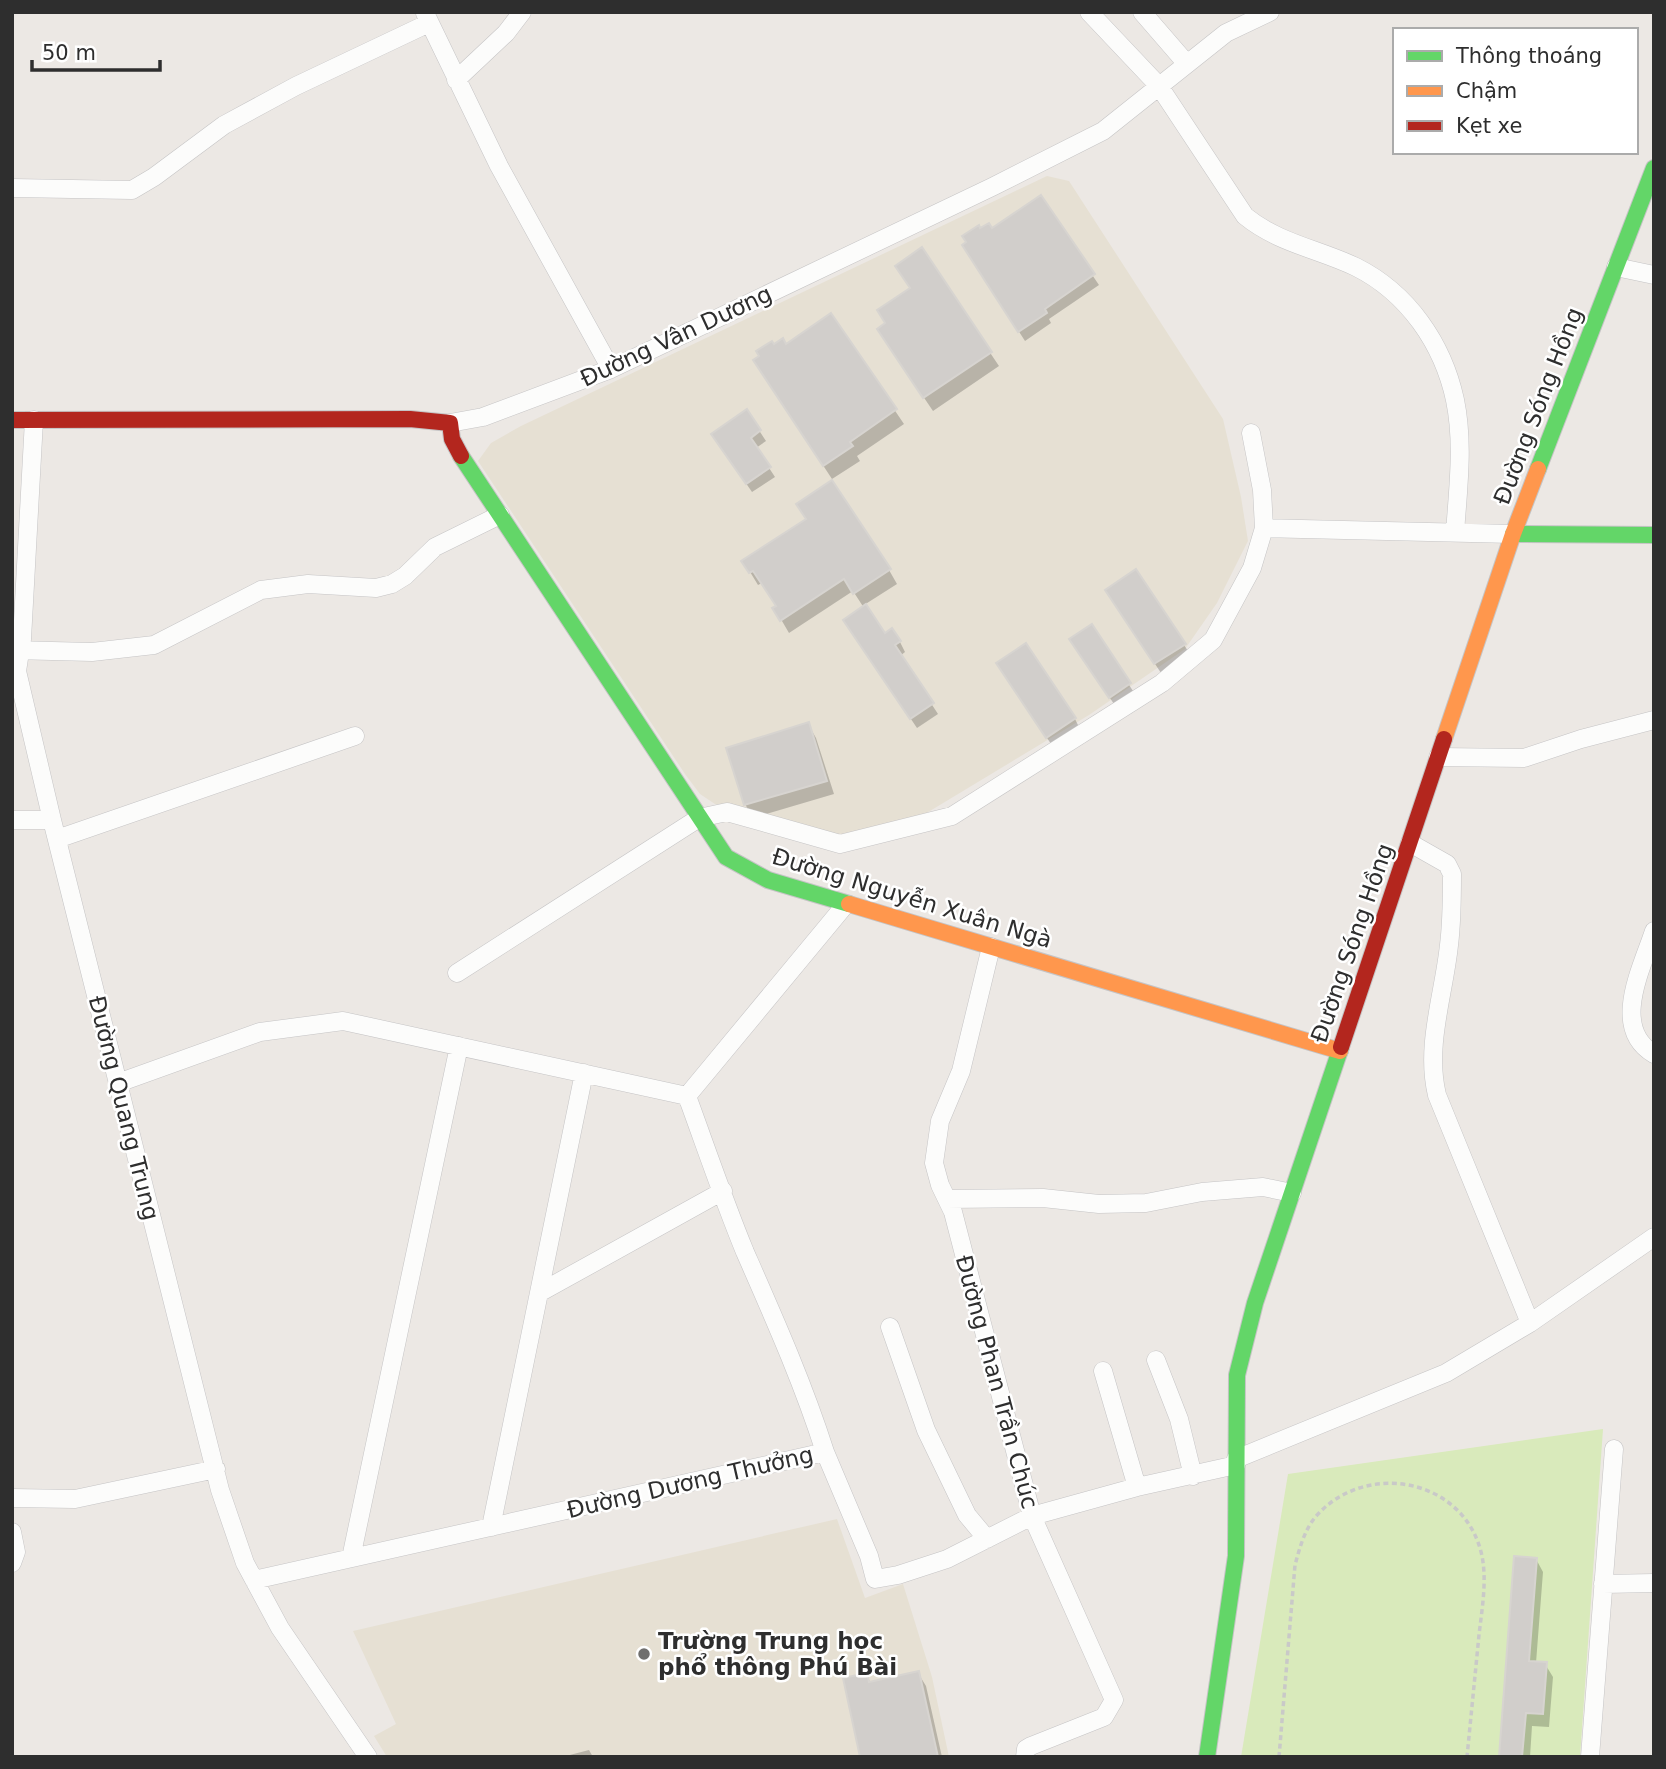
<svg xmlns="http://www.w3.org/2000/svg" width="1666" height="1769" viewBox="0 0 1666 1769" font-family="'DejaVu Sans',sans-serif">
<rect width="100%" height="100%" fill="#ece8e4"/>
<path fill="#e6e0d3" d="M1047,176L1069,181L1223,419L1241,497L1248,541L1217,603L1185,649L1089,715L915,820L842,836L715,804L700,794L685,774L478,461L491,443L521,426Z
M837,1519L865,1598L903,1584L932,1677L949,1757H387L374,1736L396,1724L353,1631Z"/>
<path fill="#d9eabb" d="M1603,1429L1580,1757H1241L1288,1474Z"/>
<path fill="#0003" d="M1040,198L1099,285L1049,319L1051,323L1025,341L970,256L980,230L992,231Z
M921,250L999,366L933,411L887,343V324L911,289Z
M831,316L904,424L857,456L860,461L832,479L763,374L773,347L786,346Z
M747,412L766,441L756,448L775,477L752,492L719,444Z
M744,562L889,570L897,584L864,605L885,635L892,630L900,642L905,652L900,656L938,714L917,728L851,630L864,608L853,591L789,633L775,609L778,607L762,583L758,585Z
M1113,600L1184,645L1190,654L1161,673Z
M1091,627L1135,694L1116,707L1077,649Z
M1004,673L1075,719L1080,729L1053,747Z
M808,724L816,738L834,794L753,818L745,804Z
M1536,1559L1543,1572L1536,1663L1545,1664L1553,1677L1549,1727L1532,1726L1530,1757H1500Z
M918,1673L926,1686L942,1757H862L866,1675L871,1683Z
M589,1750L593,1757H562Z"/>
<path fill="#d1cecb" stroke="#d7d4d0" stroke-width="2" d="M1041,195L1095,274L1045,309L1047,313L1018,332L962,245L966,242L962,236L979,225L980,228L989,223L992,228Z
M922,247L992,352L923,398L877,329L885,323L877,310L910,288L895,266Z
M831,313L897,409L850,442L853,446L823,466L753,360L759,356L756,351L772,341L774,344L783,338L786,344Z
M747,409L761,430L751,438L771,467L746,484L711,434Z
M832,480L891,569L853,594L844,579L780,621L772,608L776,606L753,571L749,573L741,561L806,519L796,504Z
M1136,569L1186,644L1154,664L1105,590Z
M866,604L885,633L892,628L901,641L895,645L934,703L910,719L843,620Z
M1092,624L1131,683L1109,698L1069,639Z
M1026,643L1076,718L1046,738L996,663Z
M809,722L827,781L744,805L726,748Z
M1514,1556L1537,1558L1529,1661L1547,1662L1543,1714L1526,1713L1522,1757H1499Z
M919,1671L938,1757H860L843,1678L867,1673L869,1682Z"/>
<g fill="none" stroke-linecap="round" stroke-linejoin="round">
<g stroke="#c5c4c5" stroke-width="19">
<path id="street" d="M1089,12L1159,86L1245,216C1278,243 1318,249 1356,267C1408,293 1443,344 1455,400C1464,443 1458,489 1455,533
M1142,12L1187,64
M425,13L499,166L611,369
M456,80L506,33L522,12
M12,188L132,190L154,177L224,125L296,86L429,23
M1616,267L1654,275
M34,420L22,639L17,671L52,820L220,1490L245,1563L280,1628L368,1757
M450,423L483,417L611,369L992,187L1103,131L1226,33L1270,12
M1264,528L1513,534
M12,650L92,652L154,645L261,590L308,584L376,588L392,584L405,576L435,547L500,515
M1438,757L1524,758L1581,739L1654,720
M12,820H52
M57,839L355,736
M1410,843L1447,864L1452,874C1452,897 1452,921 1449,945C1444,994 1425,1046 1437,1095L1530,1323
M1654,931C1642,968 1610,1028 1654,1054
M991,947L961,1071L940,1121L934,1163L940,1185L953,1212L1032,1516L1114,1700L1104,1717L1031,1746L1026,1749L1025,1757
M457,973L699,818L727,812L840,844L952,816L1162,683L1213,640L1252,568L1264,528L1262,490L1251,433
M118,1083L260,1032L343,1021L687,1096
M687,1096C706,1148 724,1201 745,1252C774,1318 803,1383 825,1452
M687,1096L846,904
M947,1199L1043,1198L1099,1204L1146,1203L1202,1192L1263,1187L1292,1193
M539,1293L723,1191
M890,1327L926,1430L967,1515L987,1539
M1156,1360L1179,1419L1193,1476
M1103,1371L1137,1487
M1236,1459L1446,1373L1530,1323L1654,1237
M12,1498L75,1499L216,1469
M491,1527L584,1073
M12,1532L16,1552L12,1563
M351,1558L459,1046
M254,1580L825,1452L869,1556L875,1579L898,1575L947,1559L1032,1516L1137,1487L1236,1465
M1603,1584L1654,1583
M1590,1757L1614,1449"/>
</g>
<g stroke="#c5c4c5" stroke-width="18">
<path id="fast" d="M461,456L726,857L768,880L849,904
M1538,469L1654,168
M1513,534L1654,535
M1207,1757L1236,1556L1237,1375L1255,1303L1341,1047"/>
</g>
<g stroke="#c5c4c5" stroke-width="18">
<path id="slow" d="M1444,739L1513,534L1538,469
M849,904L1340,1051"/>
</g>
<g stroke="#c5c4c5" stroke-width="18">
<path id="jam" d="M12,420L410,419L450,423L452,439L461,456
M1341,1047L1444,739"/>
</g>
<path stroke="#c9c9c8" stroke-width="3.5" stroke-dasharray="5 3.5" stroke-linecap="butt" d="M1279,1757L1295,1565C1300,1547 1305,1527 1319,1513C1370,1460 1466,1480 1482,1556C1487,1581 1482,1609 1479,1635C1475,1676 1471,1716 1467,1757"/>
<use href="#street" stroke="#fcfcfb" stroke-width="18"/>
<use href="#fast" stroke="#63d668" stroke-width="16"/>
<use href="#slow" stroke="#ff974d" stroke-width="16"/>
<use href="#jam" stroke="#b3261e" stroke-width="16"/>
</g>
<circle fill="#706f6e" stroke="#fff" stroke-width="2.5" cx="644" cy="1654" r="7"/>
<g text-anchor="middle" stroke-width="5" stroke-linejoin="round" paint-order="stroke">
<g font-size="23" fill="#2e2e2e" stroke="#fff">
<text transform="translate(676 336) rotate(-25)" y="8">Đường Vân Dương</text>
<text transform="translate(1538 406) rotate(-69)" y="8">Đường Sóng Hồng</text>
<text transform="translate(912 898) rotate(17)" y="8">Đường Nguyễn Xuân Ngà</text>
<text transform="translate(1352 943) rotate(-71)" y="8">Đường Sóng Hồng</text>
<text transform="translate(124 1108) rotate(76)" y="8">Đường Quang Trung</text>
<text transform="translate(997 1382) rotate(75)" y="8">Đường Phan Trần Chúc</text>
<text transform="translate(690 1482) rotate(-13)" y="8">Đường Dương Thưởng</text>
</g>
<g font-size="23" font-weight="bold" fill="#2e2e2e" stroke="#fff" text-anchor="start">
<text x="658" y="1649">Trường Trung học<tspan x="658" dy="26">phổ thông Phú Bài</tspan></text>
</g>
</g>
<rect width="1666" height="1769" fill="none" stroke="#2e2e2e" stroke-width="28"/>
<rect x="1393" y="28" width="245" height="126" fill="#ffffff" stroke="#ababab" stroke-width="2"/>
<rect x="1407" y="51" width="35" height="10" fill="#63d668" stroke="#ababab" stroke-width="2"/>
<text x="1456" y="63" font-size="21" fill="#2e2e2e">Thông thoáng</text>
<rect x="1407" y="86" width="35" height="10" fill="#ff974d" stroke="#ababab" stroke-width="2"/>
<text x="1456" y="98" font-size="21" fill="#2e2e2e">Chậm</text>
<rect x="1407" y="121" width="35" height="10" fill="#b3261e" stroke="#ababab" stroke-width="2"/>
<text x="1456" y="133" font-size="21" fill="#2e2e2e">Kẹt xe</text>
<path d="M32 60v10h128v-10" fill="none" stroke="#2e2e2e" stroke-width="3.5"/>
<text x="42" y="60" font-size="21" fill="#2e2e2e" stroke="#ffffff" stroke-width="5" paint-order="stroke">50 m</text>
</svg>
